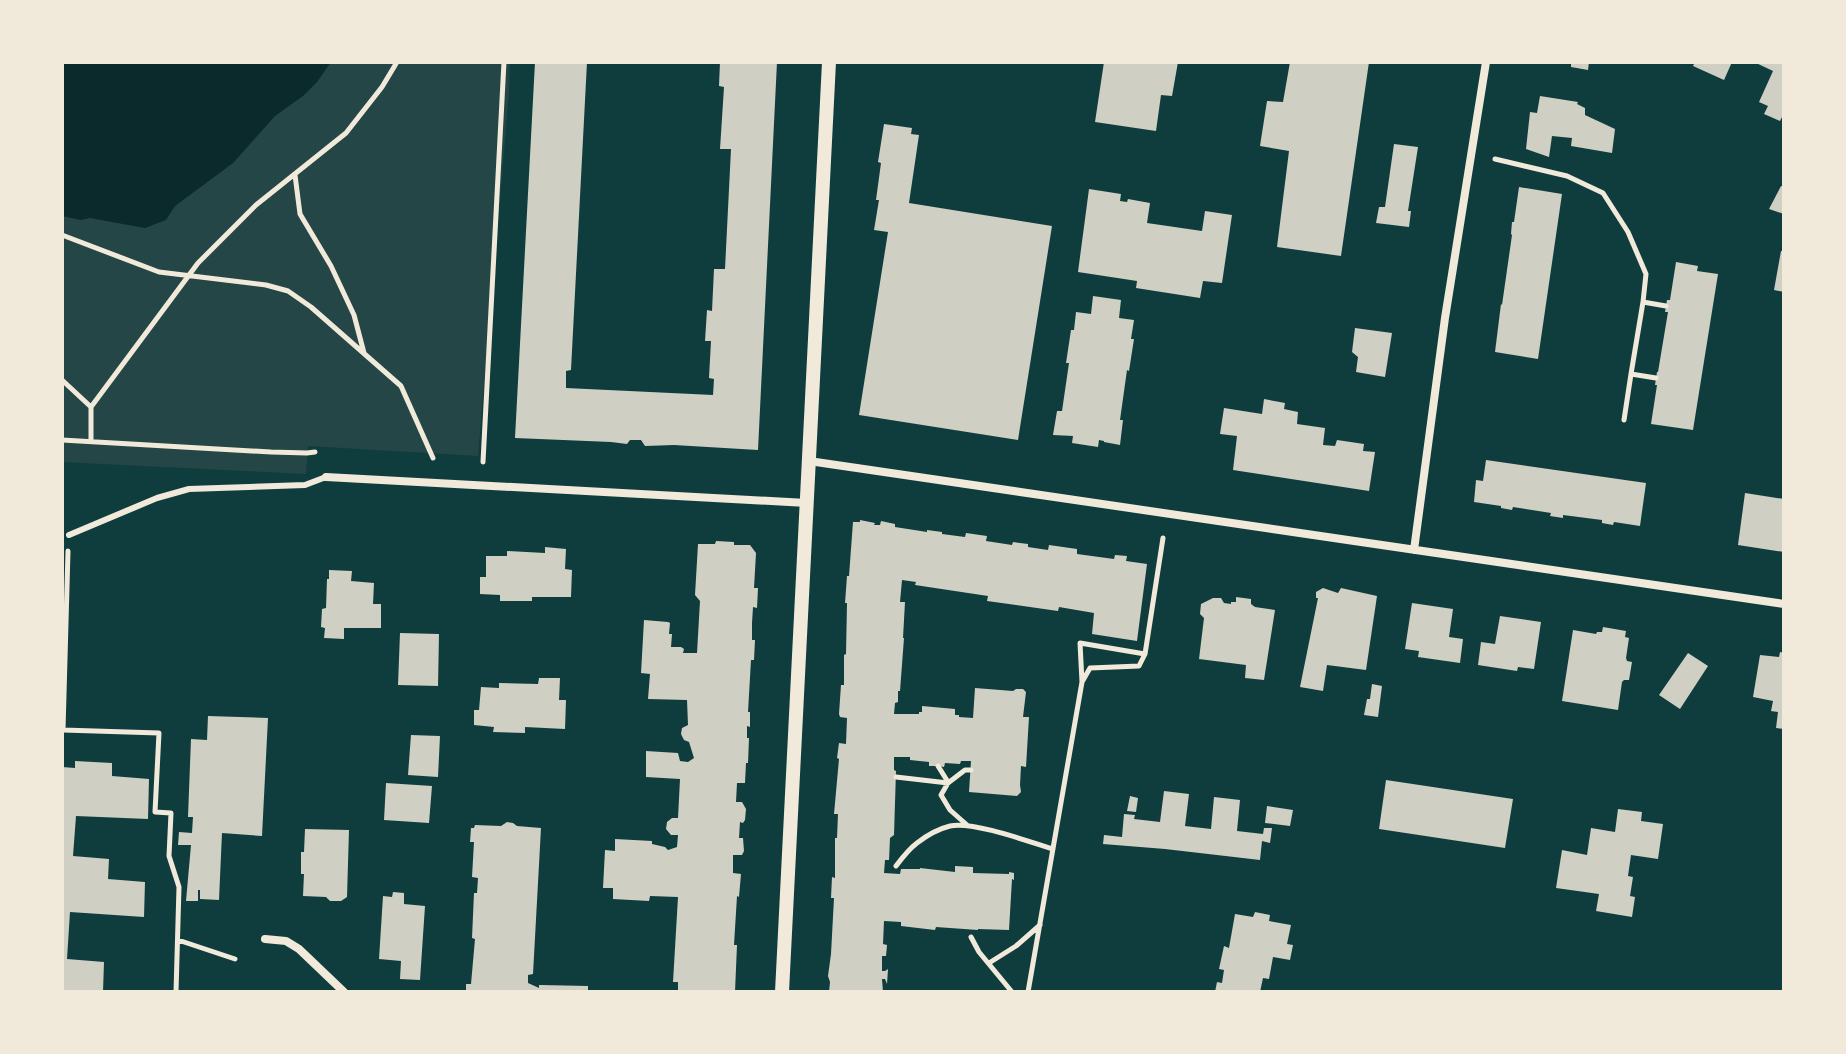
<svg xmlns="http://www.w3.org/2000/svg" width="1846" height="1054" viewBox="0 0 1846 1054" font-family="'IBM Plex Serif',serif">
<rect width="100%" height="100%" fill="#0f3d3e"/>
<path fill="#244646" d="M62,62H510L509,93L478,456L308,446L306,474L62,462Z"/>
<path fill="#0a2a2b" d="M62,62H331L317,82L303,96L275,116L233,163L175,206L166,220L145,228L90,218L81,220L62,216Z"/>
<path fill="#cfcfc3" d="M535,62H587L571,370L566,371V388L713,395L714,379L709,378L711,341H705L707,310L712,311L714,269H725L731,149H720L724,87L719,86L720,62H777L758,450L674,445L645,446L641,440H630L627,444L611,442L515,438Z
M1104,62H1178L1172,96L1161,95L1156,131L1095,122Z
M1290,62H1369L1341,256L1277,247L1289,151L1260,146L1267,101L1283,102Z
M1571,62H1589L1588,70L1571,67Z
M1695,62H1732L1724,80L1693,66Z
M1754,62H1784V113L1780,121L1764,114L1768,106L1759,102L1773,71Z
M1540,96L1578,102L1577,104L1585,108V115L1615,129L1612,153L1571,146L1572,138L1552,136L1549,157L1526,149L1530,112L1537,113Z
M884,124L912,128L911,134L919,135L909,203L1052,226L1018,440L859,415L888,232L874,230L879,200H876L881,163L878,162Z
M1394,144L1418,147L1408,211H1411L1409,227L1376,223L1379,207H1385Z
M1781,186L1784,187V214L1769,209Z
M1519,187L1562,194L1538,359L1495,352L1501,304L1502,305L1512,235L1511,234L1512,222H1514Z
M1089,189L1121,194L1120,201L1127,202L1128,199L1150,203L1147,223L1202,231L1205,211L1232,215L1222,283L1203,281L1200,298L1136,288L1137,281L1078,272Z
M1781,251H1784V292L1774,290Z
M1676,262L1698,266L1697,271L1718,274L1693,430L1651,424L1657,385H1655L1657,372H1658L1668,312H1665L1667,300H1670Z
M1093,296L1121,300L1119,318L1134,320L1131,339H1134L1129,371L1127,370L1120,420H1123L1120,445L1104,442V441L1099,440L1098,447L1072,443L1073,436L1053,435L1057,411H1062L1069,363H1066L1071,330H1074L1076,312L1091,314Z
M1355,328L1392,333L1385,377L1356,372L1358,357L1352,352Z
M1264,399L1285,403L1284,409L1298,412L1297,424L1325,428L1323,445L1335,446L1337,440L1364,444L1363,451L1375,452L1369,491L1233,470L1237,436L1220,434L1224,408L1262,414Z
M1486,460L1646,483L1640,526L1614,522L1613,525L1602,523V520L1563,515V518L1550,516L1551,513L1513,507L1512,510L1501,508V506L1474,502L1476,480L1483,481Z
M1745,493L1784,499V552L1738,545Z
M860,520L875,523L874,525H880L881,521L895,524V527L927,532V530L942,532V534L965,537L966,533L987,536L986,541L1012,545L1013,542L1028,544V547L1048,550L1049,545L1077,549V554L1114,559L1115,555L1127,556L1126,561L1147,564L1137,641L1092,634L1094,613L1059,607L1058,611L987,601L988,596L915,585L916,582L902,580L900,602H905L903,638H904L900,691H898V702L895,703L894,714H919V712H922V706L955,709V715H959V717L973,718L975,688L1013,691L1016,689H1023L1026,692L1023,717H1029L1026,767L1021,766L1020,785L1021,792L1017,796L969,792L971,761H961L960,764L945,763L944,767L938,766H929V762L910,760V757H894V770L896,771L894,835L890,838L889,860H885L884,873L900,874L901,869H920V868L955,872V866L973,867V873L1009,874V872L1014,873V880L1012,879L1009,930L978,929V930L936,927L935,930L901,926V922L884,921L883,944L887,945L886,956H882V971H885L888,969L887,984L885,979H882L883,992H829L830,982L828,976L831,954L834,898H831L832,877L835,878V838H837L838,814H834L839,759L837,758L839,743L846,744L847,718L840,717L839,714L841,685H844V655L846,654L847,603H845L847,576H849L853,522H860Z
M716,541L734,542V545H750L756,553L754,588H758L757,608L753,607L752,623V640H755L754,660H751L748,712H750V727L747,726V738H749L748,763H746L745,783H737L736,802H742L746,809L745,820L743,823L740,822L739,838H743L744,851L742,855H733V873L741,874L739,897L737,896L734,945H737L735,992H678V982H673L678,897L650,896L649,901L613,899V888H603L605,850L615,851V839L652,841V844L665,847L668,850L677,847L678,835H671L666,829L667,822L672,818H678L680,779L646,777V751L678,753L680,761L688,762L694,758L689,742L684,740L681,734L682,728L688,725L687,700L648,699L650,674L641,673L644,620L668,622L670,623L669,634H672L671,647H681L684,649L683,653H697L700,601L695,595L698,544H715Z
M545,547L566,549L565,569L572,570L571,597H532V601H500V595L480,594V577H486V556H507V551L545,553Z
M329,570L352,571L351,581L374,583L373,604H381V628H344V639L324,638L325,628L321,627L322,609L326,608L327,579H329Z
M1323,588L1338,593L1341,588L1377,596L1366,670L1327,665L1323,691L1300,687L1318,598H1316V592Z
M1236,597L1251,599V604L1255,607L1275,610L1264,680L1245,678L1246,665L1199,659L1204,618L1200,614L1201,604L1213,598H1221L1224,603L1231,604V602H1236Z
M1412,603L1453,609L1449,637L1463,639L1460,663L1418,657L1419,651L1405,649Z
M1500,616L1541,622L1534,669L1518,667L1517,671L1478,665L1481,642L1495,644Z
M1603,627L1626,631L1625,637L1629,638L1626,658L1627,661L1632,662L1629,680H1624L1622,682L1618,710L1562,701L1573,630L1596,634L1597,632H1602Z
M400,633L439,634L438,686L398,685Z
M1780,652L1784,653V729L1776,728L1778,712L1771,711L1773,701L1753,697L1760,655L1779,657Z
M1688,653L1708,666L1680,709L1659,695Z
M539,678H560L559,700H566L565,729L525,727V733L493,732L494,727L474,725V710H479L481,687L499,688V683L538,684Z
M1372,684L1382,686L1378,717L1364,715L1367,699H1370Z
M208,716L268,718L262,836L222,833L219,900L200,899V890H198V901H186L191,845H178L179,832L192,833L193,817H188L191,739L207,740Z
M411,735L440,736L438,777L408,775Z
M75,761L112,763V776L149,779L148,819L76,816L73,856L109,859L108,879L145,882L144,917L70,912L67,959L104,962L103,992H62V767L75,768Z
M1386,780L1513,799L1505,848L1379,829Z
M386,783L432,786L429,823L384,820Z
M1164,791L1189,794L1185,826L1211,829L1214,797L1240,800L1237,831L1263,834L1264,828H1272L1270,843L1262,841L1260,860L1165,849L1103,844L1104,835L1122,837L1124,814L1135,815L1134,819L1160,822Z
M1130,796L1138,798L1136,812L1127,811Z
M1267,806L1293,810L1290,826L1265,823Z
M1618,809L1642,812L1641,821L1663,824L1658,859L1631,855L1628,876L1633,877L1630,896L1635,897L1632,917L1596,911L1599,894L1556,888L1562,850L1587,855L1591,828L1615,832Z
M507,822L513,823L517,826L541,828L533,974L528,975V983L539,988V985H541L588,986V992H466V984H471L475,939L472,938L474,893H477L478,878L472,877L474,842H470L471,828H474L475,825L501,826Z
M305,829L349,830L347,897L341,901H330L326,897L303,896L304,874H301V852H304Z
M393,892L404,893V904L425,906L420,980L400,979L401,961L379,959L383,896L392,897Z
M1255,912L1270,915L1269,921L1291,925L1287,944L1293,945L1290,960L1273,957L1269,979L1263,978L1260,992H1215L1217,982L1222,983L1224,970L1219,969L1224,946L1229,948L1235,914L1253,917Z"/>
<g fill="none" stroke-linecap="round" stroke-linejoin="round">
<path stroke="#f1e9da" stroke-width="5" d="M1495,159L1567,176L1603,193L1628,232L1646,274L1643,302
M295,175L300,214L331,266L354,315L364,353
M62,235L159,272L266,285L288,291L311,307L401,386L433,458
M1656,378L1631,374L1643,302L1666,306
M62,380L91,407
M1624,420L1631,374
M62,440L271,452L307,453L315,452
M91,441V407L198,263L256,205L346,133L382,87L397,62
M483,462L504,62
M68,551L63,730L159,733L155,812L171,813L169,856L179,887L176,992
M1082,682L1080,643L1145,654L1163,538
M938,766L948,782
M896,777L948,783
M967,825L950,810L941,795L948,783L965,770H971
M896,866C902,858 909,849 917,843C926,836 938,829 950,826C973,821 1030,842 1053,849
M971,937L979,952L1012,992
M178,940L235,959
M989,963L1016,946L1040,925
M1028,992L1082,682L1090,668L1139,666L1145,654"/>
<path stroke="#f1e9da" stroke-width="6" d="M69,535L157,498L189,489L305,485L326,477"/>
<path stroke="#f1e9da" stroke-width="8" d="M809,461L1784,604
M326,477L807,503
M1414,550L1445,318L1486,62
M265,939L286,941L299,949L344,992"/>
<path stroke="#f1e9da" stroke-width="14" d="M782,992L829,62"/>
</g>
<rect width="1846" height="1054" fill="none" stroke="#f1e9da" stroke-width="128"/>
</svg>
